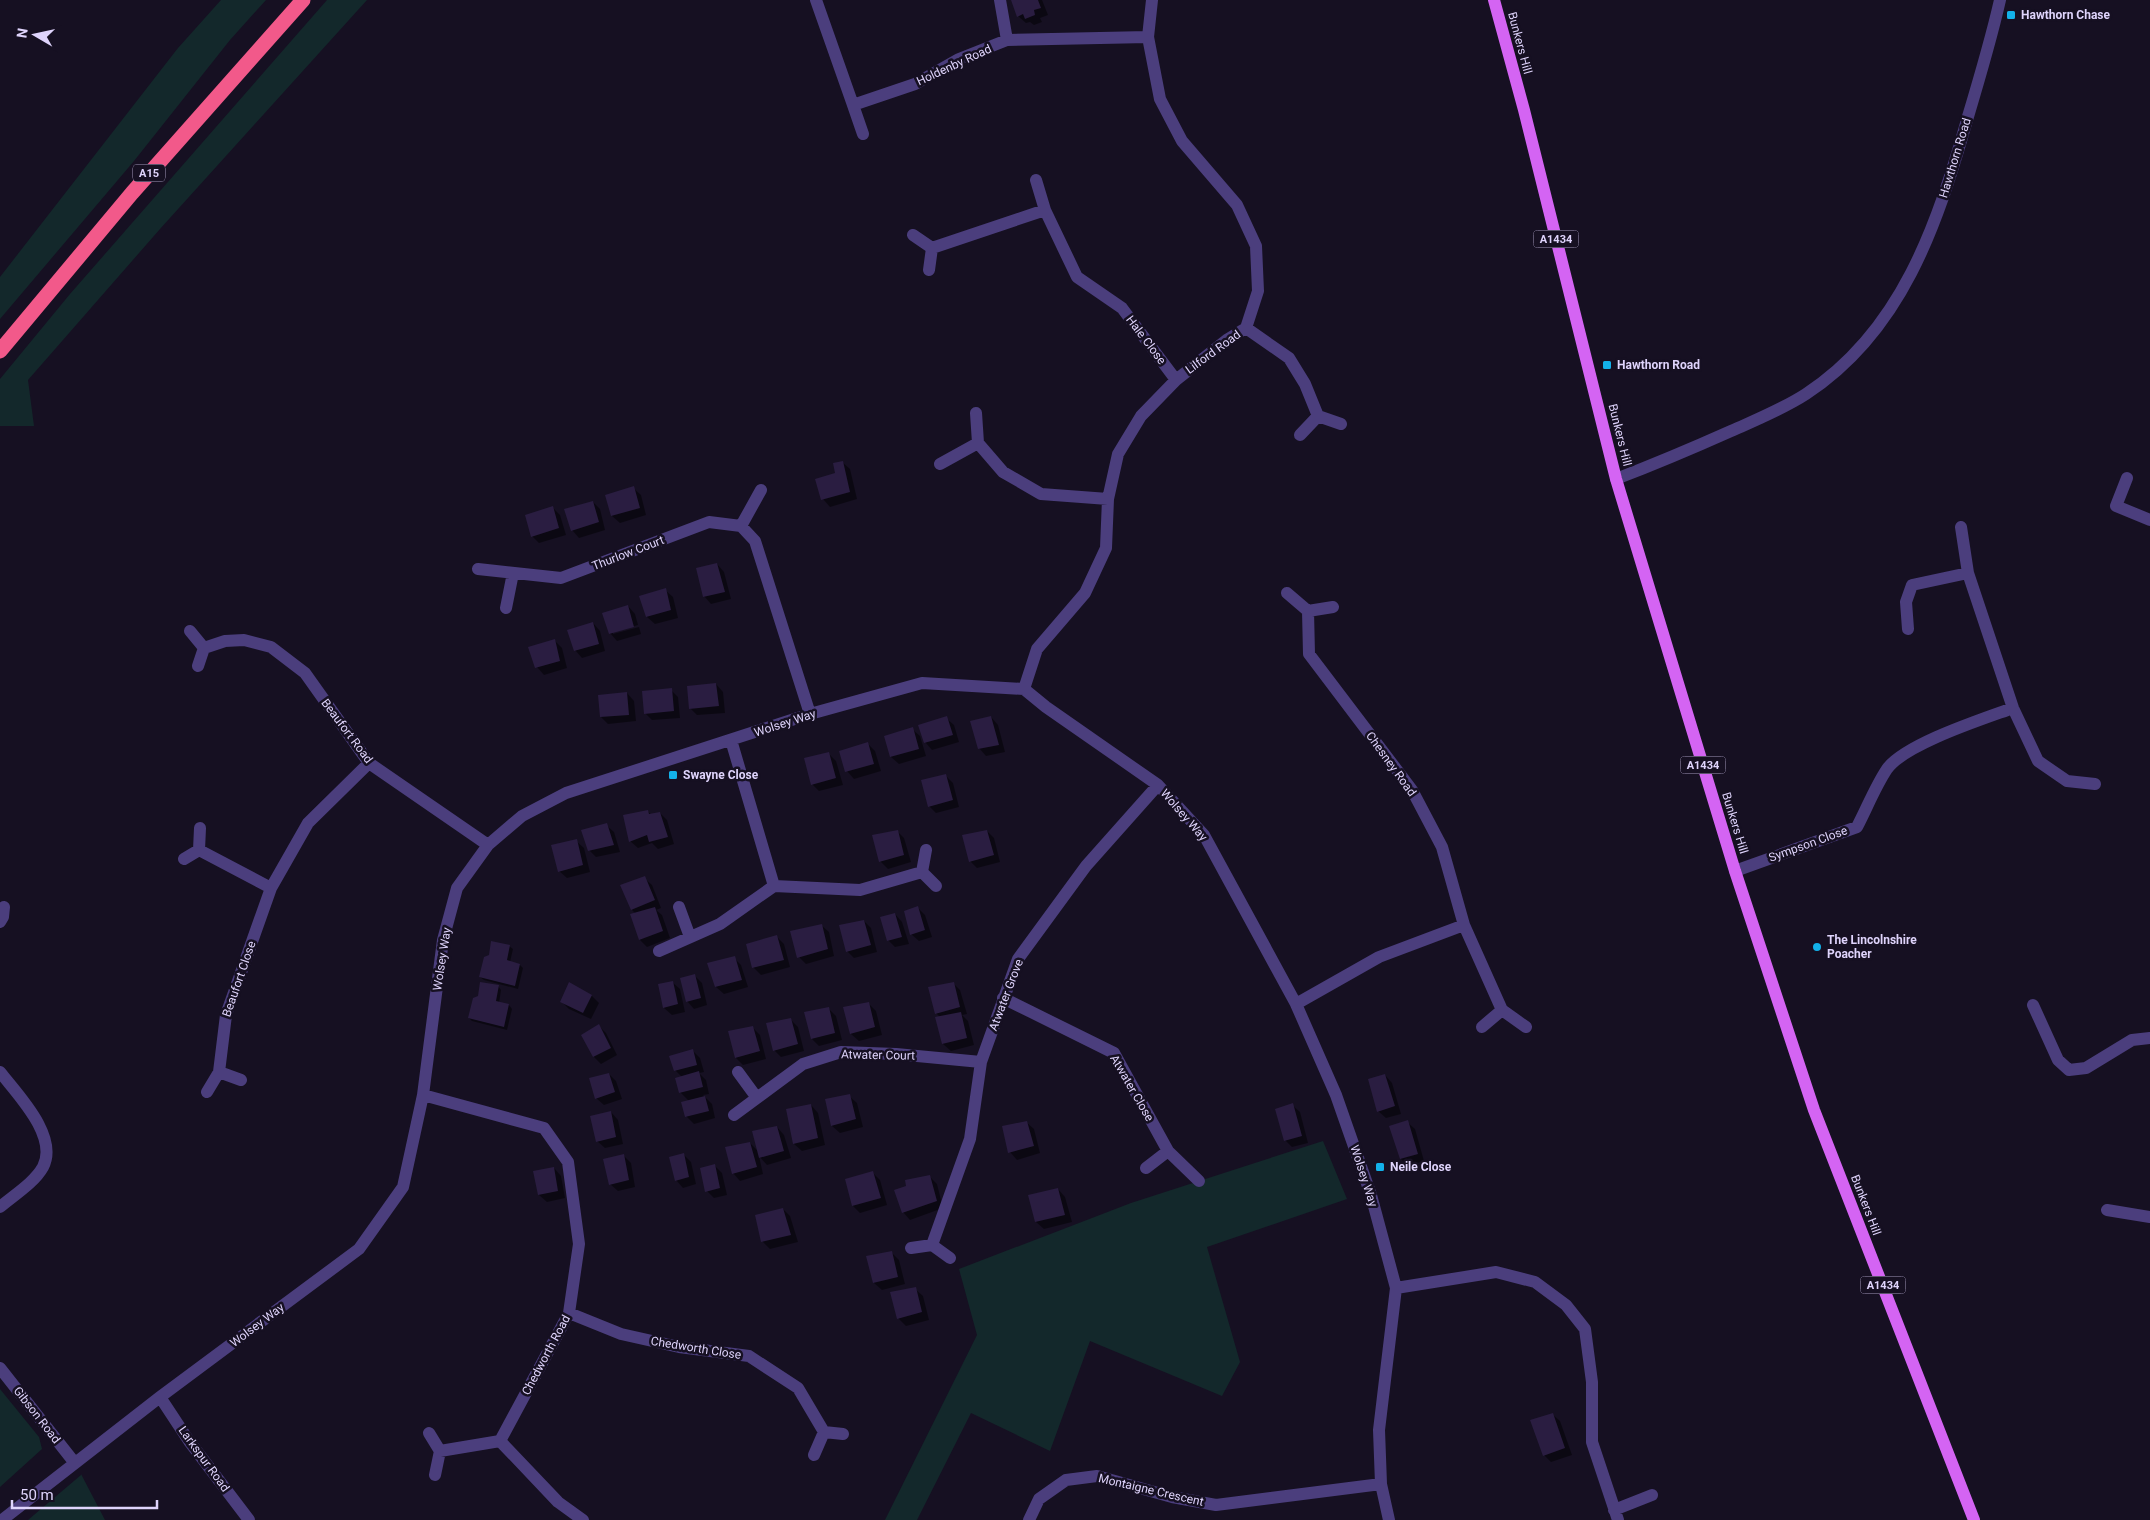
<svg xmlns="http://www.w3.org/2000/svg" width="2150" height="1520" viewBox="0 0 2150 1520" font-family="Roboto,sans-serif">
<rect width="100%" height="100%" fill="#161022"/>
<path fill="#13282b" d="M221,0H266L230,40L134,161L0,319V277L178,48Z
M327,0H367L160,229L28,380L34,426H0V379L70,294Z
M1323,1141L1347,1199L1207,1247L1240,1362L1222,1396L1090,1341L1050,1451L971,1413L917,1520H885L977,1335L959,1269L1131,1203Z
M0,1389L39,1437L42,1449L0,1487Z
M81,1474L105,1520H28L81,1475Z"/>
<path fill="#0007" d="M1013,0H1042L1048,15L1040,18L1042,22L1034,25L1030,22L1026,23L1018,16Z
M842,462L850,469L857,499L830,507L823,499Z
M633,488L641,495L646,515L620,523L612,516L607,496Z
M593,502L600,509L605,530L579,538L572,530Z
M553,508L560,515L566,535L539,543L532,536Z
M717,564L724,572L731,599L711,604L704,596Z
M665,590L673,597L678,618L655,624L647,617L641,597Z
M628,606L635,614L638,625L613,632V634L639,627L641,634L617,641L610,633Z
M593,623L600,631L605,651L582,658L575,650Z
M554,640L562,648L567,668L544,675L537,667Z
M716,684L723,692L725,713L697,715L690,708Z
M671,690L678,697L680,718L652,720L645,713Z
M627,693L634,701L636,721L608,724L601,717Z
M991,717L998,725L1005,752L986,756L979,748Z
M946,718L954,725L959,742L932,750L925,742Z
M912,729L920,736L926,756L899,764L891,757L886,737Z
M867,743L875,751L881,771L854,779L847,771Z
M829,754L836,761L843,785L819,791L812,784Z
M946,776L953,783L959,807L936,813L929,806Z
M647,811L652,815L660,813L667,820L674,844L658,849L652,843L638,848L630,841Z
M606,825L614,832L620,852L596,857L589,850Z
M897,831L904,838L911,862L888,869L880,861Z
M987,831L994,838L1000,862L977,868L970,861Z
M576,841L584,848L590,872L567,878L559,871Z
M644,878L652,885L661,908L656,910L662,915L670,938L647,947L640,940L631,915L636,914L632,910Z
M918,908L925,915L932,937L919,941L911,934Z
M895,914L902,922L909,944L895,947L888,940Z
M864,921L871,928L877,952L854,958L847,951Z
M821,925L829,932L834,956L806,964L799,957Z
M777,937L784,944L790,967L761,975L753,967Z
M509,946L513,949L510,962L520,965L523,968L518,989L484,980L480,977Z
M734,958L741,965L748,987L724,994L716,987L709,964Z
M695,976L702,983L707,1005L694,1009L687,1001Z
M672,982L680,989L685,1012L672,1015L664,1008Z
M953,983L960,990L967,1014L962,1015L968,1021L974,1045L951,1051L943,1044L937,1018H941L936,1013Z
M570,984L592,996L599,1003L591,1019L569,1009L562,1002Z
M498,986L501,990L499,1003L509,1005L512,1009L507,1030L472,1021L469,1018Z
M868,1003L876,1011L882,1035L859,1041L851,1034L845,1008Z
M829,1009L836,1016L842,1040L819,1046L812,1039Z
M791,1020L798,1027L804,1051L781,1057L774,1050Z
M599,1026L606,1033L617,1055L601,1064L594,1057L582,1035Z
M753,1028L760,1035L766,1059L743,1065L736,1058L730,1032Z
M693,1051L700,1058L704,1072L699,1073L706,1080L709,1094L703,1095L712,1104L715,1118L694,1124L686,1116L689,1101L680,1092L682,1077L675,1070Z
M609,1074L616,1081L622,1099L604,1105L596,1098Z
M1385,1075L1392,1083L1401,1114L1386,1118L1378,1111Z
M849,1096L857,1103L863,1127L840,1133L832,1126L826,1100Z
M811,1105L818,1113L825,1145L802,1151L794,1144Z
M1292,1105L1300,1112L1308,1143L1292,1147L1285,1140Z
M611,1112L618,1120L623,1144L605,1148L597,1141Z
M1026,1122L1034,1129L1040,1153L1017,1160L1010,1152Z
M1407,1122L1415,1129L1424,1161L1408,1166L1401,1159Z
M777,1127L784,1135L791,1158L767,1165L759,1156L763,1174L740,1181L733,1173L750,1143L759,1152Z
M684,1155L691,1162L696,1184L683,1188L676,1180Z
M624,1156L631,1163L635,1187L618,1191L610,1184Z
M715,1166L722,1173L727,1195L714,1198L707,1191Z
M554,1168L561,1176L565,1198L547,1202L539,1195L534,1172Z
M873,1173L880,1180L887,1205L860,1213L853,1206L846,1180Z
M930,1177L937,1184L943,1208L910,1220L903,1212L908,1186Z
M1058,1189L1065,1197L1072,1222L1044,1229L1036,1222Z
M783,1209L790,1216L798,1242L770,1249L763,1242L756,1216Z
M892,1253L899,1260L905,1284L882,1290L874,1283L868,1257Z
M915,1289L923,1296L929,1320L906,1326L899,1319L892,1293Z
M1552,1414L1560,1421L1572,1455L1551,1462L1544,1455Z"/>
<path fill="#2a1d41" d="M1011,0H1038L1041,8L1034,10L1035,15L1025,19L1023,14L1017,17Z
M843,461L850,492L821,500L815,479L835,473L833,463Z
M634,486L640,508L611,516L605,495Z
M593,501L599,522L571,531L564,509Z
M553,506L559,528L531,537L525,515Z
M717,563L725,592L703,597L696,568Z
M666,588L671,610L646,617L639,596Z
M628,605L634,627L609,634L602,613Z
M593,622L599,644L574,651L567,630Z
M555,639L560,661L535,668L528,647Z
M716,683L719,706L689,709L687,686Z
M672,688L674,711L644,714L642,691Z
M627,692L629,715L600,717L598,695Z
M947,716L953,735L924,743L918,725Z
M991,716L999,745L978,749L970,721Z
M913,727L919,749L890,757L884,736Z
M868,742L874,764L845,772L839,751Z
M829,752L836,778L811,785L804,758Z
M946,774L953,800L928,807L921,780Z
M648,810L649,814L660,812L668,837L649,842L647,835L629,842L623,815Z
M607,823L614,845L588,851L581,830Z
M898,830L904,855L879,862L872,835Z
M987,830L994,855L969,862L962,835Z
M577,839L583,865L558,872L551,845Z
M645,876L655,900L631,910L620,885Z
M918,906L925,930L910,935L904,911Z
M655,907L663,931L639,940L630,914Z
M895,913L902,937L887,941L880,917Z
M864,920L871,945L846,952L839,925Z
M822,924L828,949L797,958L790,931Z
M777,935L784,960L752,968L746,944Z
M491,941L510,945L507,960L520,964L515,986L479,977L484,957L489,955Z
M735,956L742,980L715,987L707,963Z
M695,974L701,998L686,1002L680,978Z
M673,981L678,1004L663,1008L658,984Z
M480,982L499,985L496,1001L509,1004L504,1027L468,1018L473,998L478,996Z
M569,982L592,995L583,1013L560,1002Z
M954,982L960,1007L935,1014L928,987Z
M869,1002L875,1027L850,1034L843,1007Z
M829,1007L835,1033L811,1039L804,1012Z
M961,1012L967,1038L942,1044L935,1017Z
M791,1018L798,1044L773,1051L766,1023Z
M599,1024L611,1048L593,1057L581,1035Z
M753,1026L760,1051L735,1058L728,1031Z
M693,1049L697,1065L674,1071L669,1056Z
M699,1071L703,1087L679,1093L675,1078Z
M609,1073L615,1092L595,1099L589,1078Z
M1385,1074L1395,1106L1377,1112L1368,1079Z
M850,1094L856,1119L831,1126L825,1099Z
M705,1096L709,1111L685,1117L681,1102Z
M1293,1103L1302,1136L1284,1141L1275,1109Z
M811,1104L818,1138L793,1144L786,1109Z
M611,1111L616,1137L596,1142L590,1116Z
M1408,1120L1418,1154L1400,1159L1389,1126Z
M1027,1121L1034,1146L1008,1153L1002,1126Z
M777,1126L784,1151L759,1158L752,1131Z
M750,1142L757,1167L732,1174L725,1147Z
M684,1153L689,1177L675,1181L669,1157Z
M624,1154L629,1180L609,1185L603,1159Z
M715,1164L720,1188L705,1192L700,1168Z
M554,1167L558,1191L538,1195L533,1171Z
M873,1171L881,1198L852,1206L845,1179Z
M930,1175L937,1201L902,1213L894,1190L906,1186L905,1180Z
M1058,1188L1065,1215L1035,1222L1028,1195Z
M783,1208L791,1235L761,1242L755,1215Z
M892,1251L898,1277L873,1283L866,1256Z
M916,1287L922,1312L897,1319L890,1292Z
M1553,1413L1565,1448L1543,1456L1530,1420Z"/>
<g fill="none" stroke-linecap="round" stroke-linejoin="round">
<path stroke="#4b3e7d" stroke-width="12" d="M816,0L853,105L915,84L959,59L1007,40L1148,37
M1000,0L1007,40
M853,105L863,134
M1036,180L1045,210
M913,235L932,248L1045,210L1077,277L1122,308L1176,380
M929,270L932,248
M1246,328L1289,358L1305,384L1318,416L1300,435
M976,413L978,443
M1318,416L1341,424
M940,464L978,443L1003,472L1041,494L1108,499
M2127,478L2116,506L2150,520
M1616,479C1655,464 1693,448 1731,431C1756,420 1783,409 1806,394C1902,331 1937,225 1967,120C1979,80 1991,40 2000,0
M741,526L761,490
M1961,527L1968,573L2013,708L2038,761L2067,781L2095,784
M478,569L561,578L709,522L741,526L755,541L810,714
M1287,593L1308,611
M506,608L513,573
M1908,629L1906,602L1912,585L1968,573
M190,631L204,648L225,641L244,640L271,647L305,673L369,763L488,845
M198,666L204,648
M1024,689L1037,649L1085,593L1106,548L1108,499L1118,454L1141,416L1176,380L1228,339L1246,328L1258,291L1256,246L1237,205L1182,141L1160,99L1148,37L1152,0
M731,740L774,886L860,890L922,872L926,850
M199,850L200,828
M184,859L199,850L271,888
M1735,871L1857,827C1867,808 1875,787 1887,769C1905,744 1983,719 2013,708
M922,872L936,886
M679,907L690,937
M0,922L3,917L4,907
M1464,925L1502,1010L1526,1027
M659,951L720,924L774,886
M1003,998L1114,1053L1168,1151L1199,1181
M1296,1004L1379,957L1464,925L1442,847L1412,790L1309,654L1308,611L1333,607
M2033,1005L2058,1060L2069,1070L2086,1068L2132,1040L2150,1038
M1482,1027L1502,1010
M0,1072C17,1094 59,1136 43,1167C34,1183 14,1195 0,1207
M219,1072L241,1080
M738,1072L757,1098
M207,1092L219,1072L226,1015L271,888L308,823L369,763
M423,1095L544,1128L568,1162L579,1244L569,1313L500,1441L558,1502L583,1520
M734,1115L803,1064L841,1052L896,1054L981,1062
M1146,1168L1168,1151
M2107,1210L2150,1217
M911,1248L932,1245
M950,1258L932,1245L970,1139L981,1062L1018,959L1086,866L1158,785
M1396,1288L1496,1272L1535,1282L1566,1305L1585,1329L1592,1382V1442L1618,1520
M569,1313L621,1334L679,1347L749,1356L798,1388L824,1432L843,1434
M0,1368L74,1462
M160,1397L189,1441L249,1520
M429,1433L440,1451L500,1441
M814,1455L824,1432
M435,1475L440,1451
M1614,1510L1652,1495
M2,1520L160,1397L359,1249L403,1187L423,1095L443,940L457,888L488,845L522,816L566,793L810,714L922,683L1024,689L1046,707L1158,785L1204,835L1296,1004L1336,1095L1371,1195L1396,1288L1379,1430L1381,1484L1389,1520
M1029,1520L1039,1499L1066,1480L1097,1476L1172,1497L1216,1505L1381,1484"/>
<path stroke="#d464f3" stroke-width="12" d="M1494,0L1524,110L1616,479L1735,871L1814,1110L1974,1520"/>
<path stroke="#f2598a" stroke-width="15" d="M0,351L132,193L303,0"/>
</g>
<g fill="#13b1e9" stroke="#161022" stroke-width="2">
<rect x="2006" y="10" width="10" height="10" rx="2.5"/>
<rect x="1602" y="360" width="10" height="10" rx="2.5"/>
<rect x="668" y="770" width="10" height="10" rx="2.5"/>
<circle cx="1817" cy="947" r="5"/>
<rect x="1375" y="1162" width="10" height="10" rx="2.5"/>
</g>
<g text-anchor="middle" stroke-width="5" stroke-linejoin="round" paint-order="stroke">
<g fill="#161022" stroke="#a399bb" stroke-width="1">
<rect x="133" y="164.5" width="32" height="17" rx="4"/>
<rect x="1533.5" y="230.5" width="45" height="17" rx="4"/>
<rect x="1680.5" y="756.5" width="45" height="17" rx="4"/>
<rect x="1860.5" y="1276.5" width="45" height="17" rx="4"/>
</g>
<g font-size="11" font-weight="bold" fill="#dfd4fc">
<text x="149" y="177">A15</text>
<text x="1556" y="243">A1434</text>
<text x="1703" y="769">A1434</text>
<text x="1883" y="1289">A1434</text>
</g>
<g font-size="12" font-weight="bold" fill="#dfd4fc" stroke="#161022" text-anchor="start">
<text x="2021" y="19">Hawthorn Chase</text>
<text x="1617" y="369">Hawthorn Road</text>
<text x="683" y="779">Swayne Close</text>
<text x="1827" y="944">The Lincolnshire<tspan x="1827" dy="14">Poacher</tspan></text>
<text x="1390" y="1171">Neile Close</text>
</g>
<g font-size="12" fill="#dfd4fc" stroke="#161022">
<text transform="translate(1520 43) rotate(75)" y="4">Bunkers Hill</text>
<text transform="translate(954 65) rotate(-25)" y="4">Holdenby Road</text>
<text transform="translate(1955 158) rotate(-73)" y="4">Hawthorn Road</text>
<text transform="translate(1146 340) rotate(53)" y="4">Hale Close</text>
<text transform="translate(1213 352) rotate(-36)" y="4">Lilford Road</text>
<text transform="translate(1620 435) rotate(76)" y="4">Bunkers Hill</text>
<text transform="translate(628 553) rotate(-21)" y="4">Thurlow Court</text>
<text transform="translate(785 723) rotate(-18)" y="4">Wolsey Way</text>
<text transform="translate(347 731) rotate(53)" y="4">Beaufort Road</text>
<text transform="translate(1391 764) rotate(54)" y="4">Chesney Road</text>
<text transform="translate(1184 815) rotate(49)" y="4">Wolsey Way</text>
<text transform="translate(1735 823) rotate(73)" y="4">Bunkers Hill</text>
<text transform="translate(1808 844) rotate(-20)" y="4">Sympson Close</text>
<text transform="translate(442 959) rotate(-81)" y="4">Wolsey Way</text>
<text transform="translate(239 979) rotate(-71)" y="4">Beaufort Close</text>
<text transform="translate(1006 995) rotate(-69)" y="4">Atwater Grove</text>
<text transform="translate(878 1055) rotate(1)" y="4">Atwater Court</text>
<text transform="translate(1132 1088) rotate(60)" y="4">Atwater Close</text>
<text transform="translate(1364 1176) rotate(72)" y="4">Wolsey Way</text>
<text transform="translate(1866 1205) rotate(69)" y="4">Bunkers Hill</text>
<text transform="translate(257 1325) rotate(-37)" y="4">Wolsey Way</text>
<text transform="translate(696 1348) rotate(9)" y="4">Chedworth Close</text>
<text transform="translate(546 1355) rotate(-62)" y="4">Chedworth Road</text>
<text transform="translate(37 1415) rotate(52)" y="4">Gibson Road</text>
<text transform="translate(204 1459) rotate(54)" y="4">Larkspur Road</text>
<text transform="translate(1151 1490) rotate(13)" y="4">Montaigne Crescent</text>
</g>
</g>
<g transform="translate(35 35) rotate(279)" stroke="#161022" stroke-width="4" paint-order="stroke">
<path d="M0-4L9 19L0 12L-9 19Z" fill="#dfd4fc"/>
<text y="-8" font-size="14" font-weight="bold" text-anchor="middle" fill="#dfd4fc">N</text>
</g>
<path d="M12 1500v8h145v-8" fill="none" stroke="#dfd4fc" stroke-width="2.5"/>
<text x="20" y="1500" font-size="15" fill="#dfd4fc" stroke="#161022" stroke-width="4" paint-order="stroke">50 m</text>
</svg>
